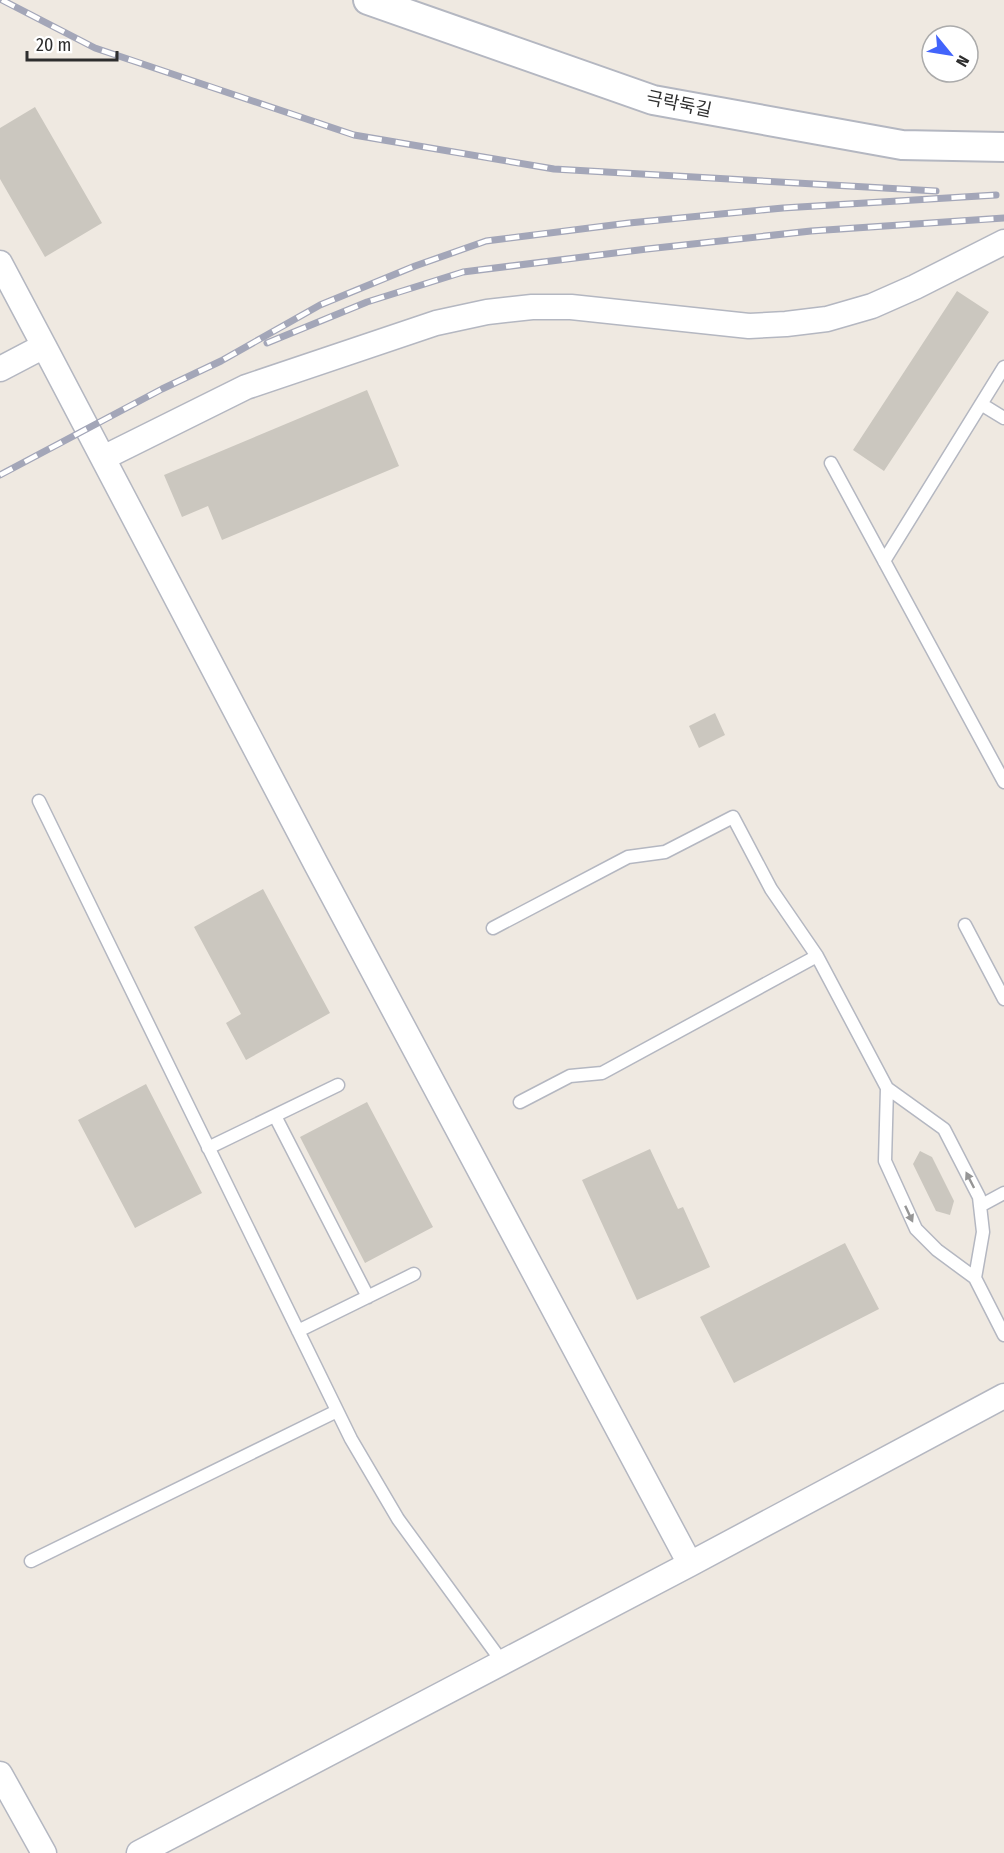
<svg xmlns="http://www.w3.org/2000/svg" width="1004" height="1853" viewBox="0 0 1004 1853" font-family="'Fira Sans Condensed','Noto Sans KR',sans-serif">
<rect width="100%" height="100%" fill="#efe9e1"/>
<path fill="#cbc7bf" d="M35,107L102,223L45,257L0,179V128Z
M957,291L989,312L884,471L853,450Z
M367,390L399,466L222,540L208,506L182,517L164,475Z
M715,713L725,735L699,748L689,726Z
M263,889L330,1013L246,1060L226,1023L241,1014L194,927Z
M146,1084L202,1193L135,1228L78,1120Z
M367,1102L433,1227L365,1263L300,1137Z
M650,1149L678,1209L683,1207L710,1267L637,1300L582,1180Z
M920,1151L932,1157L954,1201L950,1215L936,1211L913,1164Z
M845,1243L879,1309L734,1383L700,1317Z"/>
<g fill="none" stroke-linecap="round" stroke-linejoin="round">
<g stroke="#b4b7c1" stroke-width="15">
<path id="service" d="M981,404L1004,418
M831,463L1004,782
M884,561L1004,367
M39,801L351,1439L398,1519L503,1663
M965,925L1004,999
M493,928L628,857L665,852L733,817L771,889L817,956L887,1088
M520,1102L570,1076L602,1073L817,956
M275,1116L368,1297
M208,1148L338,1085
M980,1206L1004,1193
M975,1278L983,1232L979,1197L944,1129L887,1088L885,1161L916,1229L937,1250L975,1278L1004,1335
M298,1331L414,1274
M31,1561L337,1411"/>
</g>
<g stroke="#b4b7c1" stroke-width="27">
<path id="minor" d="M0,263L44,346
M0,369L44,346L316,864L690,1564
M103,458L246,387L436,323L487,312L532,307H571L749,326L786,324L827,319L872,306L915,287L1004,242
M0,1774L44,1853
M139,1853L690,1564L1004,1396"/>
</g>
<g stroke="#b4b7c1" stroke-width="32">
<path id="tertiary" d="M368,0L653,100L902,145L1004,147"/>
</g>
<use href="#service" stroke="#fff" stroke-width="12"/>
<use href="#minor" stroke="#fff" stroke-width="24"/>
<use href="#tertiary" stroke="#fff" stroke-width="28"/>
<g stroke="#a3a6b8" stroke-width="7">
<path id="rail" d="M2,0L95,48L354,135L554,169L936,191
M267,343L367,302L463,272L647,249L811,231L1004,218
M0,475L162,389L221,361L320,305L415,266L486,241L629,223L783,208L996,195"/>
</g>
<use href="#rail" stroke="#fff" stroke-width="4.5" stroke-dasharray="14" stroke-linecap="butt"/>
</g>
<defs><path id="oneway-solid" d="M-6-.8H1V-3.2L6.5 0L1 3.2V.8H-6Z" transform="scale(1.5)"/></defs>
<g fill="#969696">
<use href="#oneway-solid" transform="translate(970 1180) rotate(-117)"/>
<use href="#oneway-solid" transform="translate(909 1214) rotate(65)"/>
</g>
<g text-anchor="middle" stroke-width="6" stroke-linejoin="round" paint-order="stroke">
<g font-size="18" fill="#2e2e2e" stroke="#fff">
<text transform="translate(679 104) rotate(12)" y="6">극락둑길</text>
</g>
</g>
<g transform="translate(950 54) rotate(120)"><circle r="28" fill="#ffffff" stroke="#ababab" stroke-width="1.5"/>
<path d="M0-4.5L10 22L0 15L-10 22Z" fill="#4264fb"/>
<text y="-9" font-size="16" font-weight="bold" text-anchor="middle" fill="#2e2e2e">N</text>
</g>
<path d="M27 51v9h90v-9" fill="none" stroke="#2e2e2e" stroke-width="3"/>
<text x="36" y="51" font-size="18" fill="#2e2e2e" stroke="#ffffff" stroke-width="4.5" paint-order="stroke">20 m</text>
</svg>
